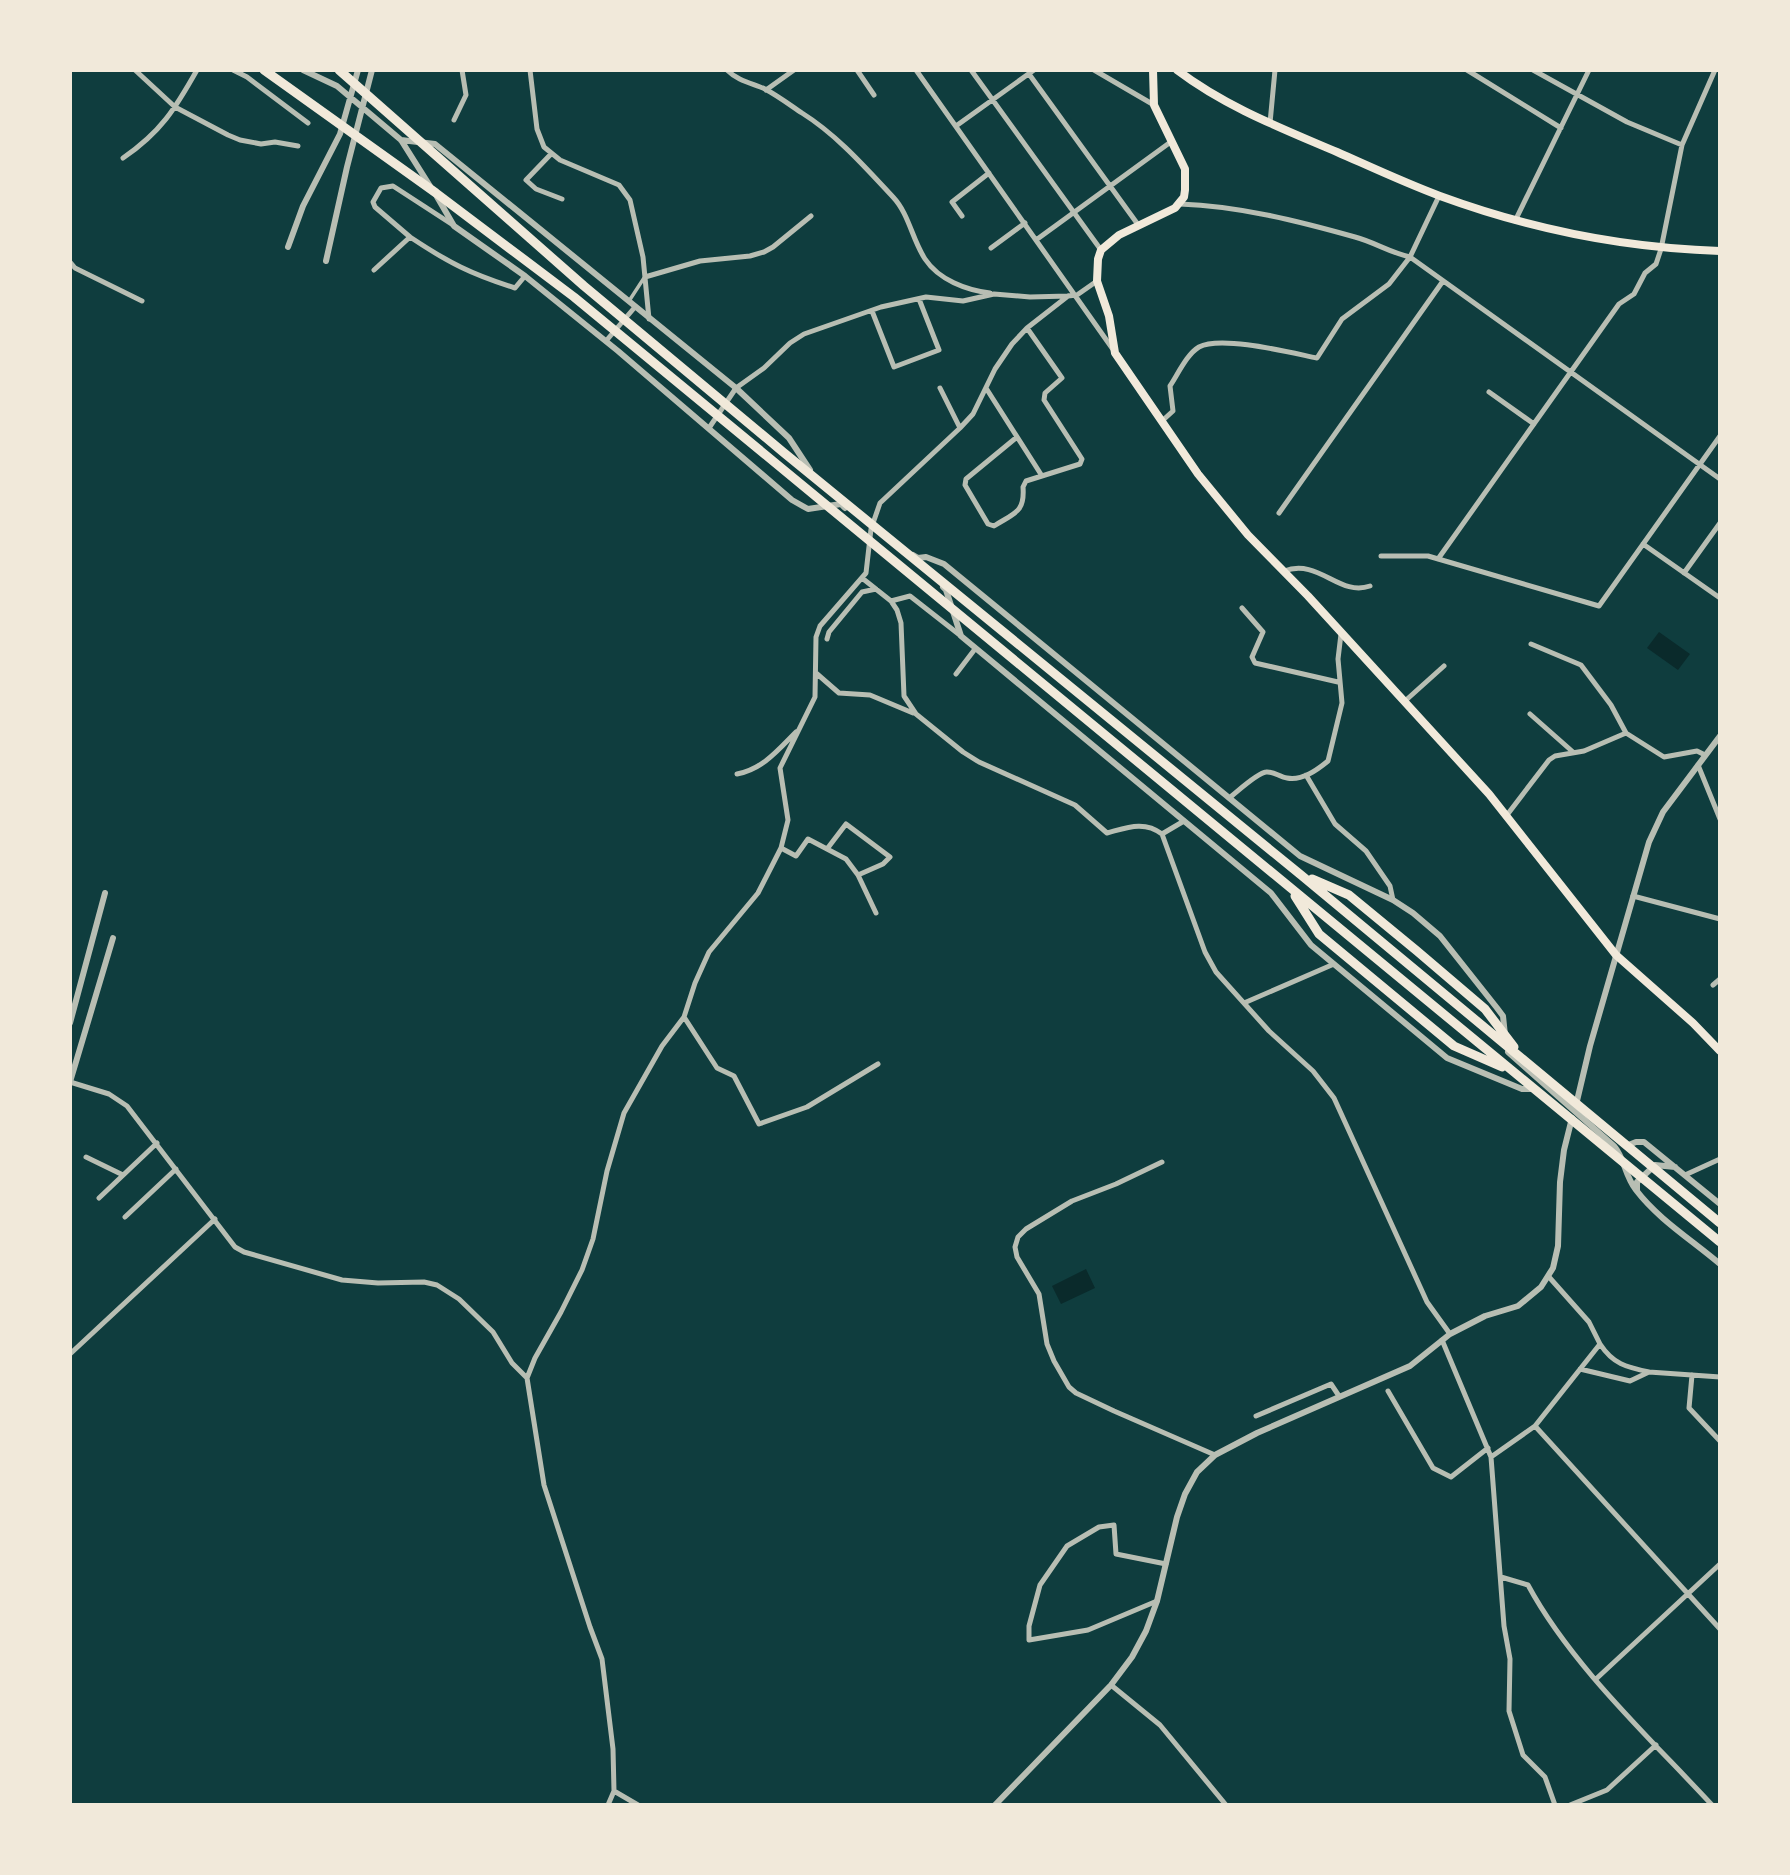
<svg xmlns="http://www.w3.org/2000/svg" width="1790" height="1875" viewBox="0 0 1790 1875" font-family="Georgia,serif">
<rect width="100%" height="100%" fill="#0f3d3e"/>
<path fill="#0a2a2b" d="M1659,632L1690,654L1678,670L1647,648Z
M1086,1269L1095,1288L1061,1304L1052,1286Z"/>
<g fill="none" stroke-linecap="round" stroke-linejoin="round">
<path stroke="#b8beb3" stroke-width="3.5" d="M629,301L644,278"/>
<path stroke="#b8beb3" stroke-width="5" d="M135,70L175,107L228,135L240,140L261,144L275,142L298,146
M233,70L247,77L308,123
M530,70L537,129L544,147L560,160L619,185L630,200L643,257L649,319
M727,70C738,81 751,83 765,89C778,96 790,105 802,113C837,135 865,167 893,197C909,214 912,239 925,259C939,280 966,290 990,293
M857,70L874,95
M916,70L1112,348
M971,70L1101,250
M1094,70L1154,105
M1467,70L1561,128
M1533,70L1627,122L1682,145
M1029,74L1139,226
M766,90L794,70
M454,120L466,95L462,70
M1270,123L1275,70
M956,126L1034,70
M551,154L526,180L536,189L562,199
M123,158C161,132 175,109 197,70
M1180,204C1239,206 1298,221 1355,237C1374,242 1391,253 1410,257L1720,479
M962,216L952,202L989,173
M1515,221L1589,70
M410,237L375,207L373,202L381,188L393,186L453,225
M1036,240L1172,141
M991,248L1025,223
M70,262L75,268L142,301
M374,270L410,237C449,263 471,274 515,288L525,276
M645,277L700,261L750,256L764,252L773,247L811,216
M872,311L894,367L939,350L919,299
M606,341L635,307
M940,388L960,428
M986,388L1042,476
M1489,392L1534,424
M1162,421L1173,411L1170,386C1178,374 1187,354 1199,347C1221,335 1292,353 1317,358L1342,319L1389,284L1410,257L1439,196
M709,428L736,388L764,368L790,343L804,334L881,307L926,297L963,301L994,294L1030,297L1068,296L1077,295L1097,281
M1017,437L966,479L965,485L988,524L994,526C1014,513 1025,513 1023,487L1026,481L1080,464L1082,459L1044,400L1045,393L1062,378L1027,328
M1279,513L1443,281
M1643,544L1720,598
M1381,556H1428L1599,606L1720,436
M1438,559L1619,304L1634,294L1645,273L1656,264L1661,249L1682,145L1715,70
M1284,571C1319,558 1339,597 1370,586
M1684,573L1720,523
M862,578L891,601L897,610L901,623L904,696L916,714L963,752L979,762L1075,805L1107,833C1126,828 1144,820 1162,834L1205,952L1216,972L1269,1031L1313,1071L1334,1098L1427,1302L1450,1334
M891,601L910,596L961,636
M1242,608L1263,632L1252,657L1255,663L1338,682
M827,639L829,632L862,592L876,589
M1531,644L1581,665L1611,705L1626,733L1664,757L1697,751L1705,755
M816,673L839,693L870,695L913,713
M956,674L975,649
M1405,701L1444,666
M1530,714L1573,752
M1698,765L1720,819
M737,774C763,769 778,750 796,732
M1306,775L1335,824L1366,851L1390,886L1393,900
M1229,798C1237,792 1257,773 1266,772C1273,771 1280,777 1287,778C1302,781 1317,770 1328,761L1342,703L1338,659L1341,634
M1507,815L1549,760L1555,756L1584,751L1626,733
M1162,834L1184,821
M781,848L796,856L808,839L846,859L858,875L876,913
M827,849L846,824L890,857L883,864L858,875
M1633,896L1720,919
M1713,985L1720,979
M1244,1003L1334,964
M684,1017L717,1068L734,1076L759,1124L807,1107L878,1064
M70,1082L109,1094L127,1106L235,1247L244,1252L342,1280L378,1283L424,1282L437,1285L459,1299L493,1332L512,1363L527,1378L544,1485L590,1627L602,1659L613,1749L614,1791L608,1805
M86,1157L123,1175
M1162,1162L1116,1184L1072,1201L1026,1229L1018,1237L1015,1247L1017,1257L1039,1294L1047,1344L1054,1361L1069,1387L1076,1393L1114,1411L1215,1455
M1685,1175L1720,1159
M99,1198L157,1143
M125,1217L176,1169
M1442,1340L1491,1457L1504,1626L1510,1659L1509,1711L1523,1755L1545,1777L1555,1805
M1600,1344C1613,1364 1626,1367 1649,1372
M70,1354L215,1219
M1580,1369L1630,1381L1649,1372L1720,1377
M1692,1375L1689,1408L1720,1441
M527,1378L535,1358L561,1312L582,1270L593,1239L607,1171L624,1113L662,1046L684,1017L695,983L709,952L758,893L781,848L788,820L780,768L815,697L816,637L820,626L866,573L871,529L880,503L960,428L973,414L995,369L1012,344L1027,328L1068,296
M1388,1391L1433,1468L1451,1477L1488,1448
M1256,1416L1331,1384L1339,1396
M1535,1426L1720,1629
M1491,1457L1535,1426L1600,1344L1589,1322L1549,1277
M1501,1577L1528,1585C1571,1665 1650,1738 1712,1805
M1157,1601L1088,1630L1029,1640V1626L1040,1585L1067,1546L1099,1527L1114,1525L1116,1554L1166,1564
M1596,1679L1720,1564
M1111,1685L1160,1725L1226,1805
M614,1791L638,1805
M1570,1805L1607,1790L1656,1745"/>
<path stroke="#b8beb3" stroke-width="6" d="M303,70L337,86L401,140L430,186
M401,140L435,144L736,388L789,438L810,470
M436,195L454,226L525,276L618,351L792,500L808,509L841,504L845,508
M288,247L303,206L340,134L358,70
M326,261L347,167L372,70
M913,555L918,558L926,557L944,564L1300,856L1393,900L1413,913L1440,936L1497,1008L1503,1016L1505,1035
M943,587L946,590L961,636L1271,893L1311,945L1447,1058L1522,1089H1533
M70,1023L105,893
M1508,1052L1614,1146C1625,1159 1624,1174 1636,1190C1659,1220 1692,1240 1720,1264
M70,1082L113,938
M1576,1105L1590,1046L1649,842L1663,812L1720,736
M1626,1146L1636,1142H1644L1720,1204
M1637,1191V1182L1655,1165L1675,1167
M995,1805L1111,1685L1132,1657L1146,1631L1157,1601L1177,1517L1185,1494L1197,1472L1215,1455L1257,1433L1410,1366L1450,1334L1485,1316L1518,1306L1541,1287L1553,1268L1558,1246L1560,1182L1564,1150L1572,1118"/>
<path stroke="#f1e9da" stroke-width="8" d="M1153,70L1154,105L1185,169V190L1184,197L1175,208L1119,235L1101,250L1098,259L1097,281L1109,316L1115,353L1198,474L1248,535L1308,596L1489,794L1616,955L1693,1023L1720,1051"/>
<path stroke="#f1e9da" stroke-width="8" d="M1177,70C1226,107 1281,128 1337,152C1371,167 1405,183 1440,196C1530,229 1624,248 1720,251"/>
<path stroke="#f1e9da" stroke-width="9" d="M264,70L436,193L574,297L1720,1242
M339,70L584,286L783,452L1301,875L1720,1223
M1312,879L1349,895L1417,951L1485,1009L1514,1047
M1295,896L1319,934L1454,1046L1502,1067"/>
</g>
<rect width="1790" height="1875" fill="none" stroke="#f1e9da" stroke-width="144"/>
</svg>
